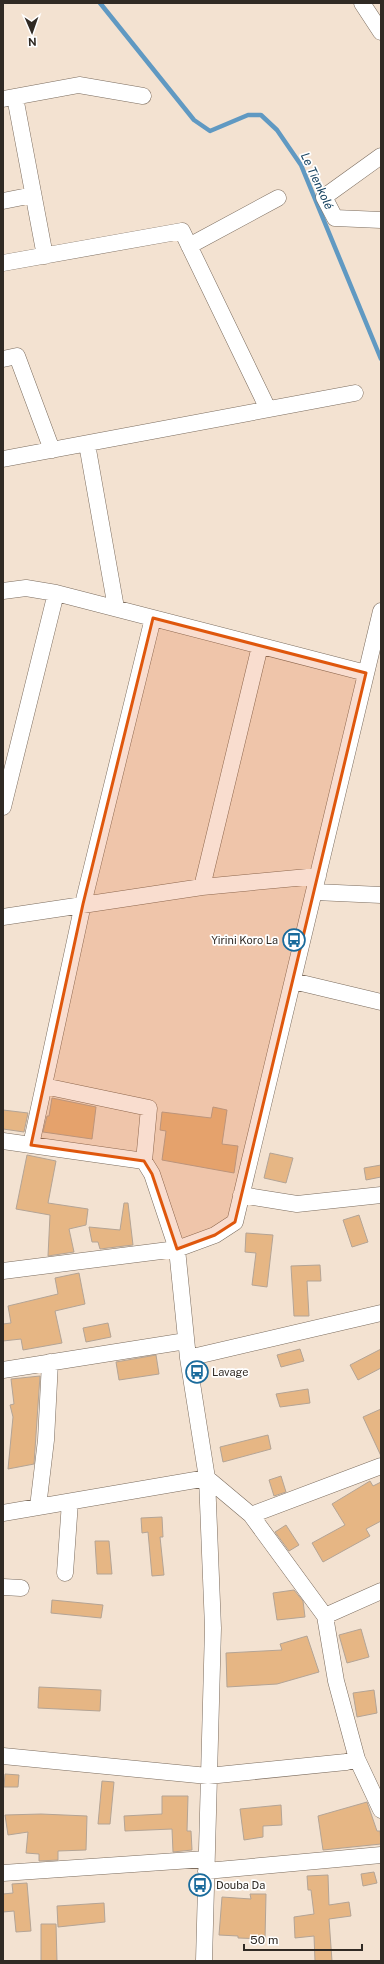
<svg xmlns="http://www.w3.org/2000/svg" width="384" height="1964" viewBox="0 0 384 1964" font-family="'Public Sans',sans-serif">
<rect width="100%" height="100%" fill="#f3e2d1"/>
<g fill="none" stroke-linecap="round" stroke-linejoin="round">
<path stroke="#6099c2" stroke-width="4.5" d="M100,3L194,120L210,131L248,115H261L277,130L301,165L381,359"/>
</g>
<path fill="#e6b684" stroke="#b4a495" d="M52,1098L96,1107L92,1139L43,1132L47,1116H49Z
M213,1107L227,1110L222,1144L238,1146L234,1173L162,1160L166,1131L160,1130L162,1112L211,1118Z
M3,1110L28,1113L24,1132L3,1129Z
M270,1153L293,1158L286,1183L264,1178Z
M27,1155L56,1161L48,1203L88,1209L86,1225L69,1229L74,1252L48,1256L50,1215L16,1209Z
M381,1165V1177L366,1180L364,1168Z
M124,1203H128L133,1245L100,1249L98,1242H92L89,1227L120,1230Z
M359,1215L368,1242L352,1247L343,1220Z
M246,1233L273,1235L267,1287L252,1285L256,1253L245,1252Z
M320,1265L321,1281H307L309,1316H294L291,1266Z
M79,1273L85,1304L55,1311L62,1343L23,1350L21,1339L3,1341V1324L11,1323L8,1306L58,1294L55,1278Z
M108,1323L111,1337L86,1342L83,1328Z
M300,1349L304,1361L281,1367L277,1355Z
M381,1349V1368L358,1380L350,1365Z
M156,1355L159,1374L119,1380L116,1362Z
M40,1376L34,1464L8,1469L13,1417L10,1405L14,1404L11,1379Z
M308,1389L310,1403L280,1407L276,1394Z
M381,1409V1456L363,1417Z
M268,1435L271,1449L223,1462L220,1447Z
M281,1476L286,1492L274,1496L269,1480Z
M370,1481L373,1486L381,1482V1521L366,1529L370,1536L323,1562L312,1543L345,1525L332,1504Z
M162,1517L163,1537H160L164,1575L152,1576L148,1532L142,1533L141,1518Z
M286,1525L299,1545L289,1551L275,1532Z
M95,1541H109L112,1574H97Z
M294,1590L303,1601L305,1617L277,1620L273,1593Z
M52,1600L103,1605L101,1618L51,1613Z
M361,1629L369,1657L347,1663L339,1635Z
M307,1636L319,1672L277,1684L227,1687L226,1653L282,1650L280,1644Z
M39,1687L101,1690L100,1711L38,1708Z
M374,1690L377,1713L357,1717L353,1693Z
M5,1774L19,1775L18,1787H4Z
M102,1781L114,1782L110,1824H98Z
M162,1796H188L187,1831H191L192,1850L173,1852L172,1829L125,1831L124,1816L162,1814Z
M367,1802L377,1831H380L381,1844L323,1850L318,1816Z
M281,1805L282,1825L263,1826V1837L244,1840L240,1809Z
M41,1814L87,1816L86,1850L58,1851V1860L39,1861V1854L26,1853L28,1832L8,1835L5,1815Z
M374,1872L377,1883L363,1886L361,1874Z
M328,1875L329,1905L349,1902L351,1916L329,1919L332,1961H315L314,1936L295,1938L294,1917L314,1914L311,1890H308L307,1876Z
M27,1883L31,1931L16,1932L14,1911L3,1912V1894L13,1893L12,1884Z
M250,1894H266L265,1939L238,1938V1936L219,1935L222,1897L251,1899Z
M104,1903L105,1922L58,1927L57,1906Z
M41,1924H56L57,1961H41Z"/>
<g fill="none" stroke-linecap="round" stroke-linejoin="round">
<g stroke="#7b6c5e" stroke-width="17">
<path id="minor" d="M362,3L381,32
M15,97L45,256
M3,99L79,85L143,96
M381,156L324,197L335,218L381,220
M3,201L33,195
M189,246L278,198
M3,263L182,231L268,409
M3,359L17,356L52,450
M87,444L116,608
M3,459L355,393
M3,591L26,588L56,593L366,673
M3,807L56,593
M202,887L260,646
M315,892L381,895
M3,917L202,887L318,876
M293,981L381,1002
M44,1086L149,1108L144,1161L152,1174L177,1249L188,1358L207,1478L213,1628L204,1961
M3,1141L144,1161
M31,1145L83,904L153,618
M241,1195L297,1204L381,1195
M3,1271L177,1249L215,1235L235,1222L381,611
M188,1358L381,1313
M3,1370L186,1341
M38,1507L46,1440L50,1362
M3,1513L207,1478L251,1515L325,1616L336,1681L357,1759L381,1810
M251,1515L381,1466
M65,1573L70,1502
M3,1587L21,1588
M325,1616L381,1591
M3,1756L208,1776L346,1762L357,1759
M206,1871L381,1855
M3,1873L206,1859"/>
</g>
<use href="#minor" stroke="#fff" stroke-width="16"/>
</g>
<path fill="#df570d" fill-opacity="0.2" stroke="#df570d" stroke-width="3" stroke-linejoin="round" d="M153,618L366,673L235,1222L215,1235L177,1249L152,1174L144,1161L31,1145L83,904Z"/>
<defs>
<g id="bus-ring" transform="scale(1.15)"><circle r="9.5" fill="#fff" stroke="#1a6b9c" stroke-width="1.5"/><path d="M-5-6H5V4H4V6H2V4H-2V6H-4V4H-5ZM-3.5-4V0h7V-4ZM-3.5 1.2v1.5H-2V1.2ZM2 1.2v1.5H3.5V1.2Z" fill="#1a6b9c"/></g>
</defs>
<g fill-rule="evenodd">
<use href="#bus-ring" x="294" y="940"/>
<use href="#bus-ring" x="197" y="1372"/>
<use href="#bus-ring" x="200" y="1885"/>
</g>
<g text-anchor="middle" stroke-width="3.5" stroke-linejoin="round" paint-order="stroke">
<g font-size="11" fill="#302a24" stroke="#fff" text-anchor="start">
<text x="278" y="944" text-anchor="end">Yirini Koro La</text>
<text x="212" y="1376">Lavage</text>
<text x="216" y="1889">Douba Da</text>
</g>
<g font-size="12" font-style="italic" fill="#174360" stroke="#fff">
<text transform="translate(317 181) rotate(65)" y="4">Le Tienkolé</text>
</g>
</g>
<rect width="384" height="1964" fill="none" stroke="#302a24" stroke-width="8"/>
<g transform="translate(32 32) rotate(178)" stroke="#ffffff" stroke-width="3" paint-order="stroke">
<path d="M0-3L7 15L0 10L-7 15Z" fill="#302a24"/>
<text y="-6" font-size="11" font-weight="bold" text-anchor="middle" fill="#302a24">N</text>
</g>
<path d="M244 1944v6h118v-6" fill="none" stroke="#302a24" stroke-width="2"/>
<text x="250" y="1944" font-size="12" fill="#302a24" stroke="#ffffff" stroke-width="3" paint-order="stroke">50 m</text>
</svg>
